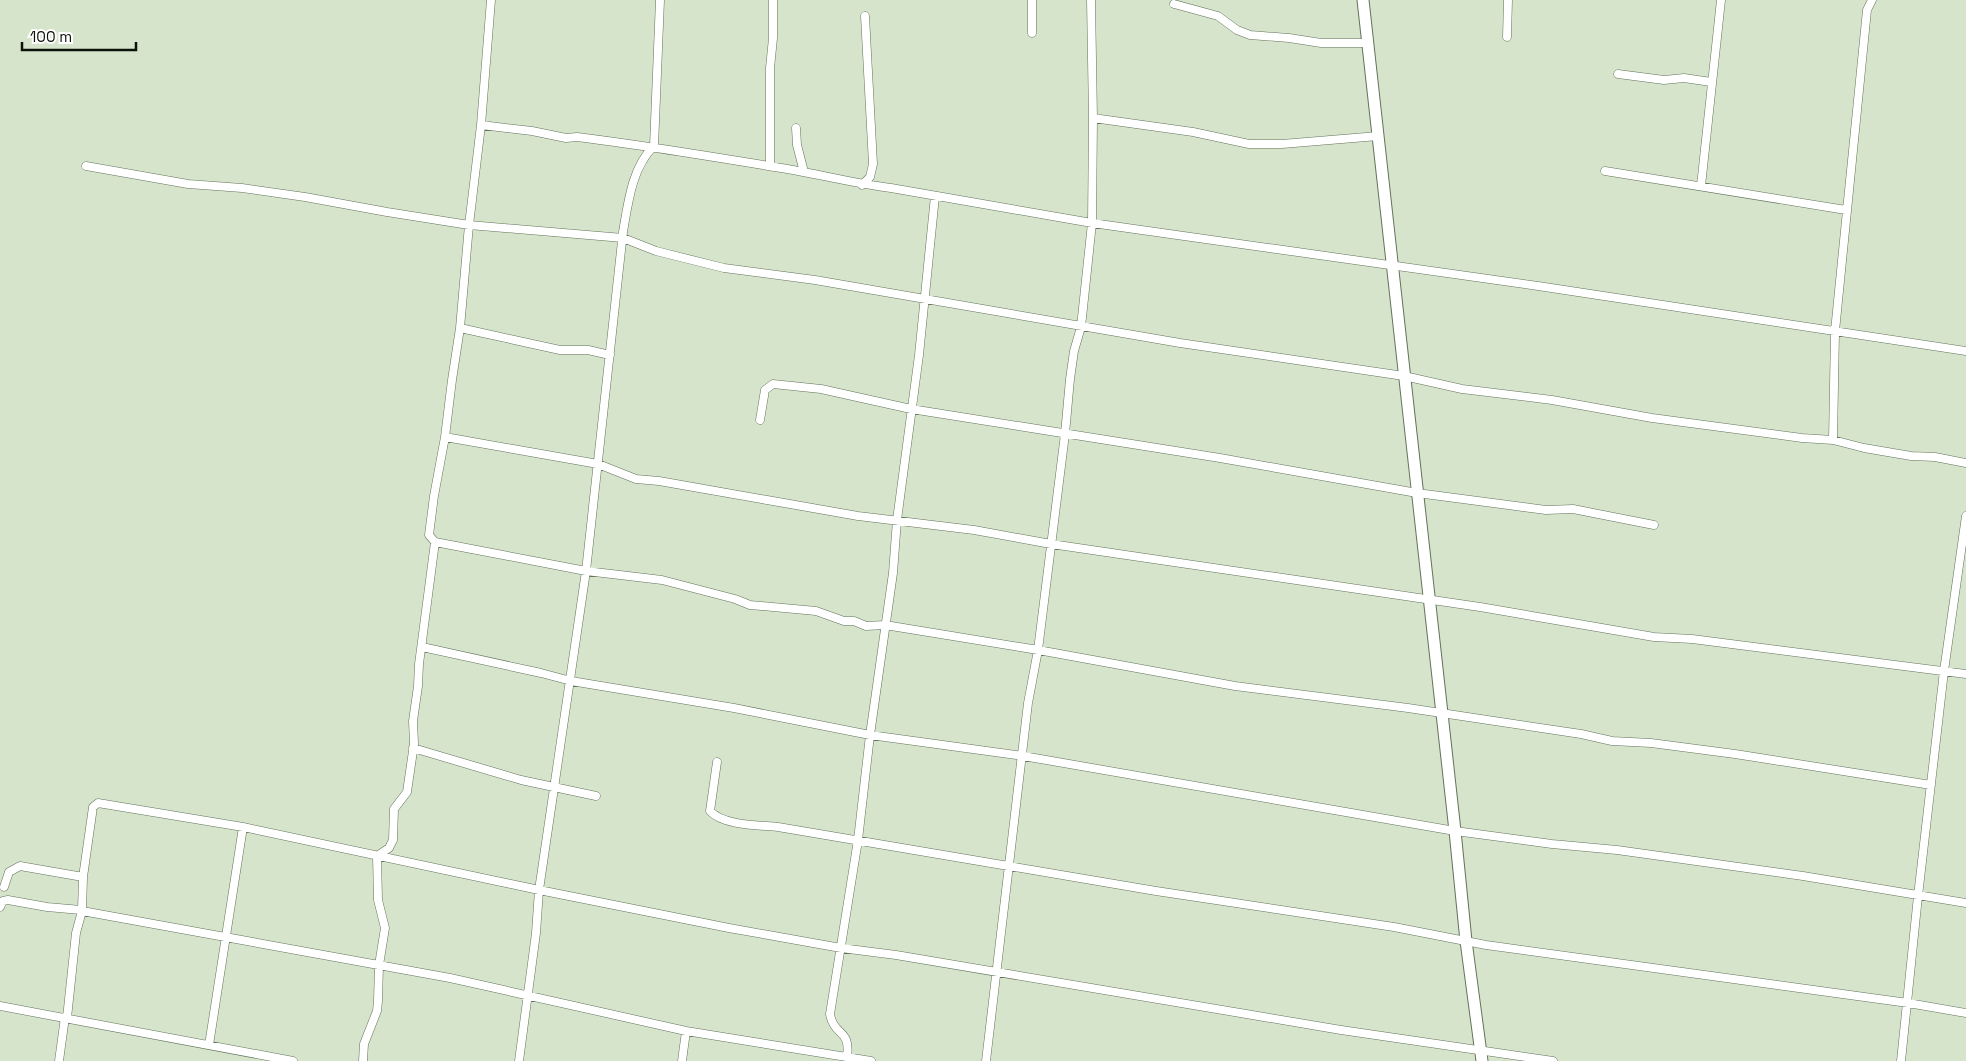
<svg xmlns="http://www.w3.org/2000/svg" width="1966" height="1061" viewBox="0 0 1966 1061" font-family="'Space Grotesk',sans-serif">
<rect width="100%" height="100%" fill="#d5e4cb"/>
<g fill="none" stroke-linecap="round" stroke-linejoin="round">
<g stroke="#64725c" stroke-width="9">
<path id="street" d="M491,0L481,125L469,225L460,328L452,380L445,437L434,496L429,535L435,542L586,571L662,580L735,599L750,605L816,611L844,621H854L866,626L885,625L1038,650L1235,686L1408,708L1581,734L1612,741L1651,743L1735,754L1931,785
M1032,0V33
M1174,4L1218,16L1237,30L1250,35L1289,38L1321,43H1367
M1507,37L1508,0
M1618,74L1664,80L1684,78L1711,82
M1093,118L1193,132L1249,144H1282L1378,136
M481,125L532,131L566,138L577,137C650,146 721,158 793,170C826,176 858,184 891,188L1092,223L1538,286L1966,351
M796,128L797,145L804,172
M86,166L188,184L242,188L305,197L387,212L469,225L623,238L656,251L724,268L815,280L1180,343L1404,376L1462,389L1552,400L1652,418L1802,438L1833,440L1864,448L1911,456L1935,457L1966,463
M770,166V68L773,38V0
M1605,171L1846,210
M862,185L870,177L873,164L865,16
M1701,186L1721,0
M460,328L560,350H588L610,355
M760,420L765,390L773,384L821,389L911,409L1220,458L1417,493L1546,510L1573,509L1654,525
M445,437L598,464L636,479L659,481L858,516L974,530L1051,544L1480,607L1654,637L1692,639L1966,674
M1833,440L1835,331L1867,10L1872,0
M422,647L541,673L571,681L734,708L870,735L1023,756L1455,831L1552,844L1617,850L1803,876L1966,903
M413,748L521,780L596,796
M717,762L710,811C724,826 759,825 778,827L1156,891L1394,927L1486,945L1908,1003L1966,1013
M4,887L9,872L20,866L83,877
M0,907L3,901L8,900L47,907L81,910
M82,911L450,978L686,1031L871,1061
M0,1006L293,1061
M67,1018L76,933L82,911L83,877L93,807L98,803L243,827L539,890L729,928L841,948L896,955L1341,1030L1553,1061
M209,1045L243,827
M847,1057C851,1028 834,1037 830,1014L858,840L870,735L893,573L897,520L919,355L935,196
M59,1061L65,1017
M363,1061L364,1044L377,1011L378,1001L379,965L385,928L378,900L377,856L389,848L393,840L394,809L407,792L414,744L413,721L418,686L419,664L435,542
M519,1061L536,933L539,890L586,571L623,232C628,203 632,167 654,146L660,0
M682,1061L686,1031
M986,1061L1028,703L1038,650L1065,434L1070,379L1074,351L1081,327L1092,223L1093,118L1091,0
M1901,1061L1918,896L1944,671L1966,516"/>
</g>
<g stroke="#64725c" stroke-width="13">
<path id="secondary" d="M1363,0L1455,831L1466,941L1482,1061"/>
</g>
<use href="#street" stroke="#fff" stroke-width="8"/>
<use href="#secondary" stroke="#fff" stroke-width="11"/>
</g>
<path d="M22 42v8h114v-8" fill="none" stroke="#0c1109" stroke-width="2.5"/>
<text x="30" y="42" font-size="15" fill="#0c1109" stroke="#ffffff" stroke-width="4" paint-order="stroke">100 m</text>
</svg>
